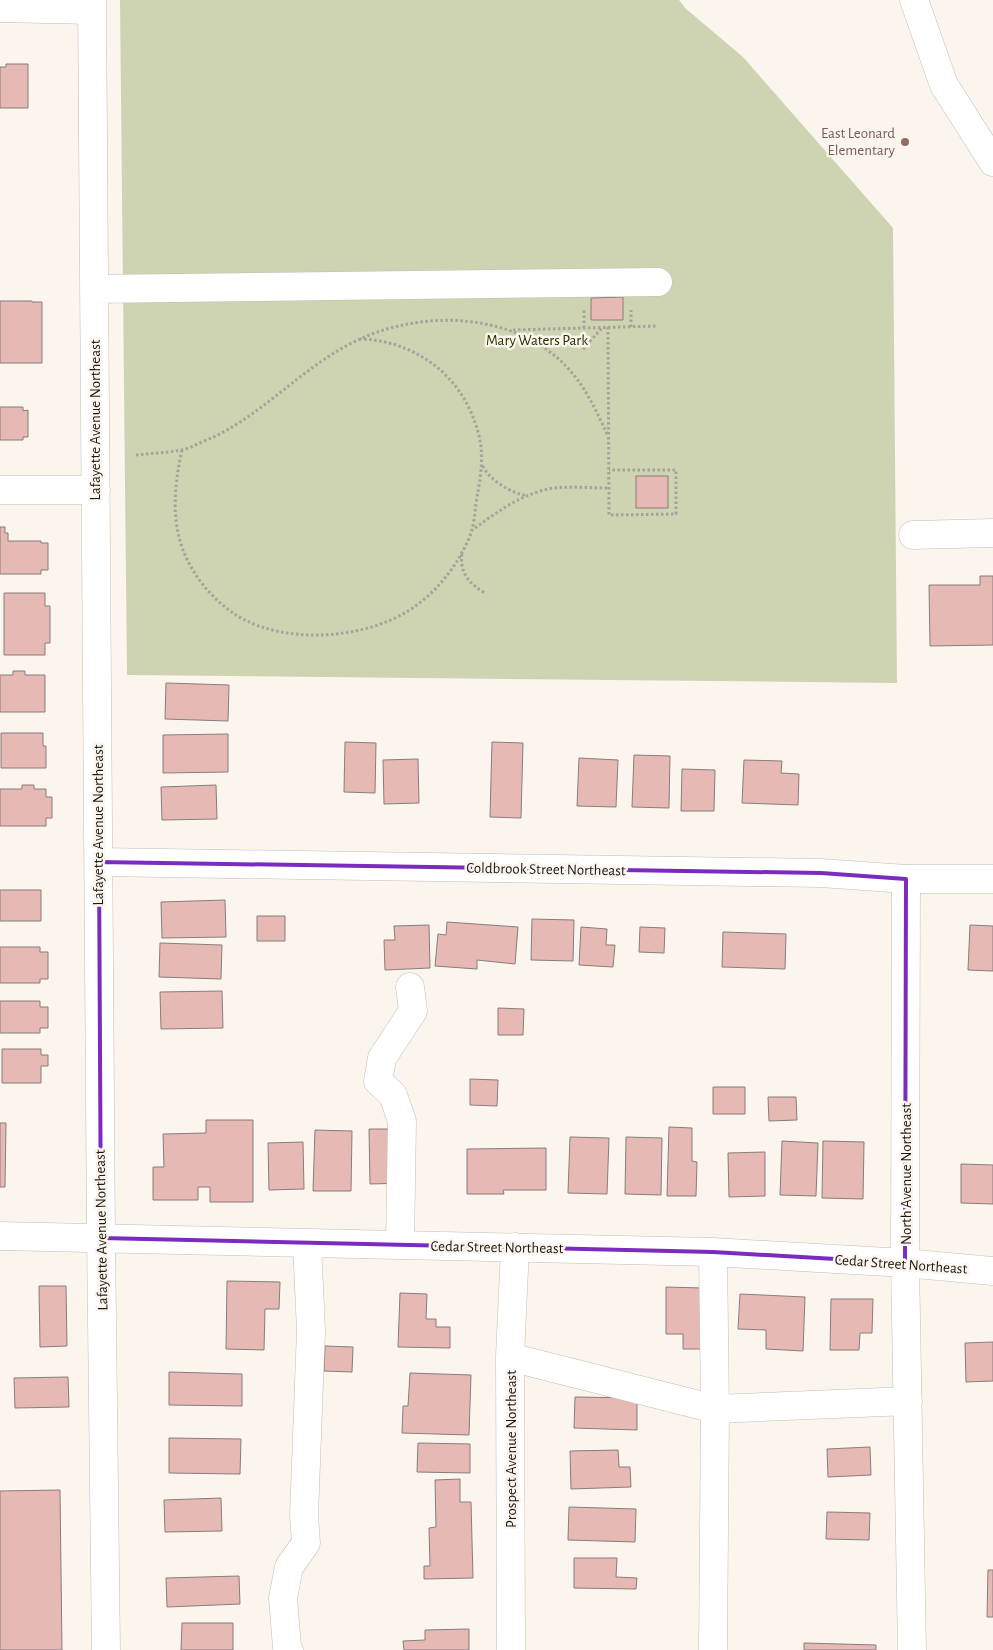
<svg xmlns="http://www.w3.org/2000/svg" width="993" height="1650" viewBox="0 0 993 1650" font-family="'Alegreya Sans',sans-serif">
<rect width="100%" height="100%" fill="#fbf5ed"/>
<path fill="#ced4b1" d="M120,0H679L685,8L743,57L893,228L897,683L127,675Z"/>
<path fill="#e7b9b4" stroke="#887d7c" d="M6,64H28V108H0V67H6Z
M623,297V320H591V298Z
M0,301H32V302H42V363H0Z
M0,407H23V411L28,410V437H23V440H0Z
M636,476H668V508H636Z
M0,527H5V533H8V541H41V543H48V570H41V574H0Z
M980,576H993V645L930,646L929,585H980Z
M4,593H45V606H50V643H45V655H4Z
M13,671H25V675H45V712H0V675H13Z
M166,683L229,685L228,721L165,719Z
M1,733H43V746H46V768H1Z
M228,734V772L163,773V735Z
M345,742L376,743L375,793L344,792Z
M492,742L523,743L521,818L490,817Z
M634,755L670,756L669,808L632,807Z
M579,758L618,760L616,807L577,806Z
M418,759L419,803L384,804L383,760Z
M744,760L782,761L781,773L799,774L798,805L742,803Z
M682,769L715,770L714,811H681Z
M22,785H34V789H46V797H52V818H46V826H0V789H22Z
M216,785L217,819L162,820L161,787Z
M0,890H41V921H0Z
M225,900L226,937L162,938L161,902Z
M257,916H285V941H257Z
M532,919L574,920L573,961L531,960Z
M447,922L518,927L515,964L477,960V969L435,966L438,934L446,935Z
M429,925L430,968L385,970L384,940H395L394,926Z
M970,925L993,926V971L968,970Z
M581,927L607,929L606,945H615L613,967L579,965Z
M640,927L665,928L664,953L639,952Z
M723,932L786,934L785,969L722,967Z
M160,943L222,945L221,979L159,977Z
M0,947H40V952H48V979H40V983H0Z
M222,991L223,1028L161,1029L160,992Z
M0,1001H40V1007H48V1028H40V1033H0Z
M498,1008L524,1009L523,1035H498Z
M2,1049H41V1055H48V1066H41V1083H2Z
M470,1079L498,1080L497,1106L470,1105Z
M713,1087H745V1114H713Z
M768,1097H796L797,1120L769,1121Z
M206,1120H253V1202H210V1187H198V1200H153V1167H164L163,1134L206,1133Z
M0,1123H6L5,1187H0Z
M669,1127L692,1128V1161L697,1162L696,1196H667Z
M369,1129H395L407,1183L370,1184Z
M315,1130L352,1131L351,1191H313Z
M570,1137L609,1138L607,1194L568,1193Z
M626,1137L662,1138L661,1195L625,1194Z
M782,1141L818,1143L816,1196L780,1195Z
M823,1141L864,1142L863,1199L822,1198Z
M303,1142L304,1189L269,1190L268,1143Z
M546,1148V1190H503L504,1194H467V1149Z
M765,1152V1196L729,1197L728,1153Z
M961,1164L993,1165V1204L961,1203Z
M227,1281L280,1282L279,1309H265L264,1350L226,1349Z
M39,1286H66L67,1346L40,1347Z
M666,1287L702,1288L701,1349H683V1334H666Z
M400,1293L427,1294L426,1319H436V1327H450V1348L398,1347Z
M740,1294L805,1297L803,1351L766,1349V1330L738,1329Z
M831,1299H873L872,1333H860L859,1350H830Z
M993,1342V1381L966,1382L965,1343Z
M325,1346L353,1347L352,1372L324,1371Z
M169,1372L242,1374V1406L169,1405Z
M410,1373L471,1375L469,1435L402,1433L403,1406H408Z
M68,1377L69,1407L15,1408L14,1378Z
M575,1397L637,1398V1430L574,1428Z
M169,1438L241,1439L240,1474L169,1473Z
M418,1443L470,1444V1473L417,1472Z
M870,1447L871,1475L828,1477L827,1449Z
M618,1450L619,1467H630L631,1487L571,1489L570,1451Z
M460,1479V1502H471L473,1578L424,1579V1566H430L429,1528L436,1527L435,1480Z
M60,1490L62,1650H0V1491Z
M221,1498L222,1531L165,1532L164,1500Z
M569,1507L636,1509L635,1542L568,1540Z
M827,1512L870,1513L869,1540L826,1539Z
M574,1558H617L616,1577L637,1578L636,1589L574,1588Z
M988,1570H993V1617H987Z
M239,1576L240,1604L167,1607L166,1578Z
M182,1623H233V1650H181Z
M469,1629V1650H404L403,1641L425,1640V1630Z
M804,1643L876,1645V1650H804Z"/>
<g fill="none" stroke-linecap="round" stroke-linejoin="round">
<g stroke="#c3bdb5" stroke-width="29">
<path id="minor" d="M92,0L101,1238L106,1650
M914,0L944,85L993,162
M0,8L92,10
M94,289L658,282
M0,490H96
M913,535L993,533
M99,862L821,873L906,879H993
M906,879L905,1263L912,1650
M0,1236L713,1252L905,1263L993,1271
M400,1244L402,1121L393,1095L378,1081L382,1058L413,1011L410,987
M713,1252L715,1409L713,1650
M510,1357L715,1409L908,1401
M289,1650L287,1647L283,1598L289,1567L306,1543L304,1516L311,1330L307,1243
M511,1650L510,1357L515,1247"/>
</g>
<path stroke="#a7a29c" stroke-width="3" stroke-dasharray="2.5 2.5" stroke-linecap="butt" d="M608,327L609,515L676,514V470H609
M631,327V310
M584,328V308
M513,330L658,326
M583,349L603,327
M182,450C175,482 171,516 182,547C192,576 214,602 241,618C288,644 363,639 408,611C436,594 460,563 471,533C474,524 475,513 476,503C483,465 486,444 469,408C449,366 406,340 360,339
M136,455C151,453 166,453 181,450C188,449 195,445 202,442C261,419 302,365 360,339C428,308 523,313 573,374C588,392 598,415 608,436
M483,466C487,478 512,494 525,495
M471,531C497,512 522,493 554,488C572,486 591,488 609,488
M462,554C459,573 470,584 485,593"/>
<use href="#minor" stroke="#fff" stroke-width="28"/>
</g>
<path fill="none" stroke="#7b2cbf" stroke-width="4" stroke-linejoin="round" d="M99,862L821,873L906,879L905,1263L713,1252L101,1238Z"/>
<circle fill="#8d6e63" stroke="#fbf5ed" stroke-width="2" cx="905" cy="142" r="5"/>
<g text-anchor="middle" stroke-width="5" stroke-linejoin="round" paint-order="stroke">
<g font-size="15" fill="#785e54" stroke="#fbf5ed" text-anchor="end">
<text x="895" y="138">East Leonard<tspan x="895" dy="17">Elementary</tspan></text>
</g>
<g font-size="15" fill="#2c3000" stroke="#fbf5ed">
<text x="537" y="345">Mary Waters Park</text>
</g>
<g font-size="15" fill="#1b1916" stroke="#fbf5ed">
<text transform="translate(95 420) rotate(-90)" y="5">Lafayette Avenue Northeast</text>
<text transform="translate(98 825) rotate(-90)" y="5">Lafayette Avenue Northeast</text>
<text transform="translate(546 869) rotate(1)" y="5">Coldbrook Street Northeast</text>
<text transform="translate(906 1174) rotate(-90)" y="5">North Avenue Northeast</text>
<text transform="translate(101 1230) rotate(-91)" y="5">Lafayette Avenue Northeast</text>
<text transform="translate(497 1247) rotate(1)" y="5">Cedar Street Northeast</text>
<text transform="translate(901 1264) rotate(4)" y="5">Cedar Street Northeast</text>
<text transform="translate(511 1449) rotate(-90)" y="5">Prospect Avenue Northeast</text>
</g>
</g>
</svg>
